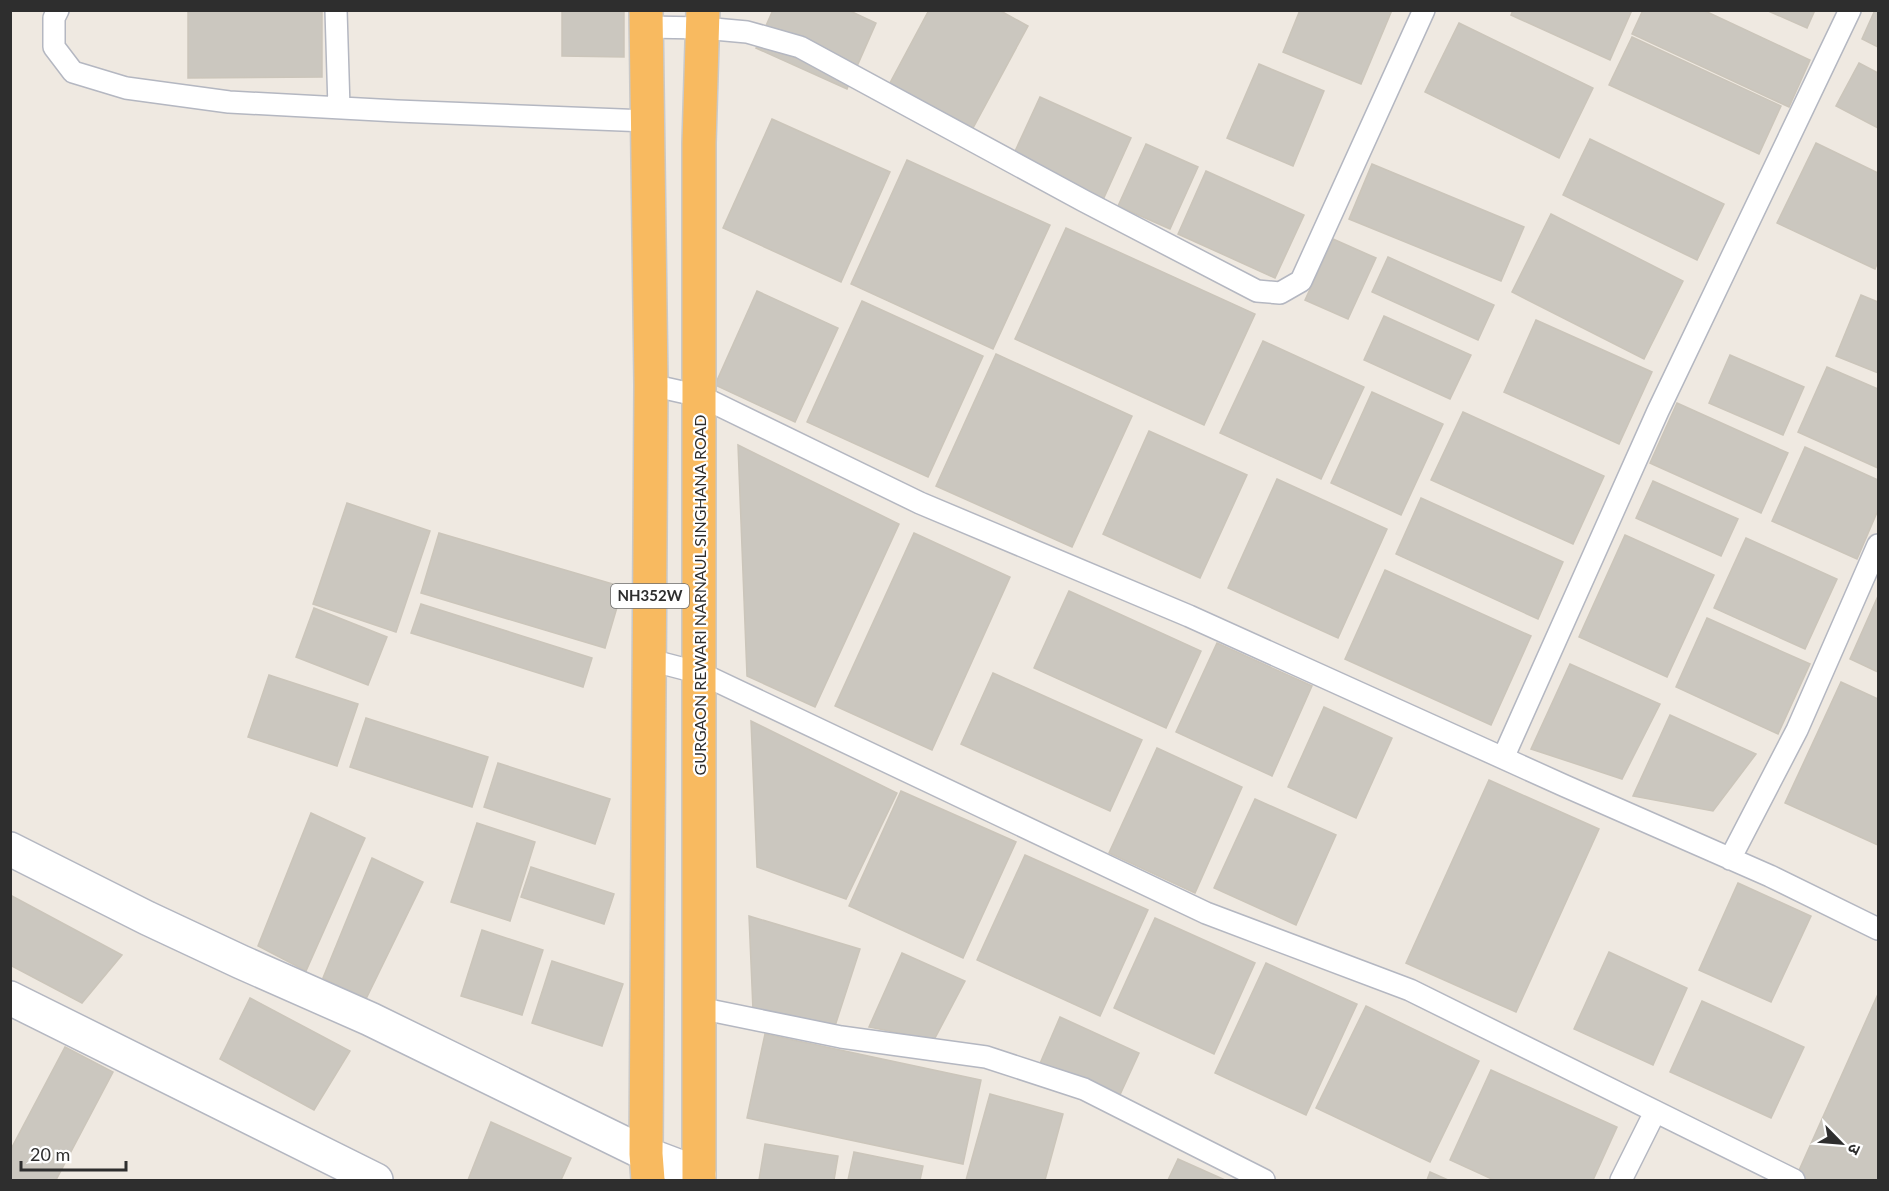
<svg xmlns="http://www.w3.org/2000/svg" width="1889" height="1191" viewBox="0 0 1889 1191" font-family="Lato,'Noto Sans Devanagari',sans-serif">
<rect width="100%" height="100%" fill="#efe9e1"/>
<path fill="#cbc7bf" stroke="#cbc5ba" stroke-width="1.5" d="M188,10H322V77L188,78Z
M562,10H624V57L562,56Z
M773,10H848L876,23L847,89L756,48Z
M929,10H999L1028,26L966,141L883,96Z
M1300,10H1392L1361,84L1283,52Z
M1513,10H1632L1610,60L1511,15Z
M1643,10H1703L1810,60L1789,107L1632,34Z
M1766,10H1815L1807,28Z
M1875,10H1878V47L1862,39Z
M1459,23L1593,88L1559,158L1425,92Z
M1632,37L1781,106L1759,154L1609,85Z
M1859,63L1878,73V128L1836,106Z
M1259,64L1324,91L1293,166L1227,138Z
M1040,97L1131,138L1102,202L1011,160Z
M772,119L890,172L841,282L723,228Z
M1590,139L1724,204L1697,260L1563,195Z
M1816,143L1878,173V261L1875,269L1777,223Z
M1146,144L1198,167L1170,229L1118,206Z
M907,160L1050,225L993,349L851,284Z
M1372,164L1524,227L1501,281L1349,219Z
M1206,171L1304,215L1275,278L1178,234Z
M1551,214L1683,281L1644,359L1512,292Z
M1066,228L1255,314L1204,425L1015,339Z
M1333,239L1376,258L1348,319L1305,300Z
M1388,257L1494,305L1478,340L1372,292Z
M757,291L838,328L795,422L715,385Z
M1861,295L1878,302V373L1836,356Z
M862,301L983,356L928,477L807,422Z
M1384,316L1471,355L1450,399L1364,360Z
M1536,320L1652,372L1619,444L1504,392Z
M1263,341L1364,387L1321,479L1220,433Z
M996,354L1132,416L1072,547L936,486Z
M1730,355L1804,387L1783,435L1709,403Z
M1827,367L1878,389V468L1798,432Z
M1372,392L1443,424L1401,515L1331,483Z
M1677,403L1788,453L1761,513L1650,463Z
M1463,412L1604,476L1573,544L1431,480Z
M1149,431L1247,475L1200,578L1103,534Z
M738,445L899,524L815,707L747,676Z
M1805,447L1878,480V510L1857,559L1772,521Z
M1277,479L1387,529L1338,638L1228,588Z
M1653,481L1738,519L1721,556L1636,518Z
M1421,498L1563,562L1538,619L1396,554Z
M347,503L430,531L396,632L313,604Z
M439,533L623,587L605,648L421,593Z
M914,533L1010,577L932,750L835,706Z
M1625,535L1714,575L1667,677L1579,637Z
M1746,538L1837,579L1805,649L1714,608Z
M1385,570L1531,636L1491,725L1345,659Z
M1069,591L1201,651L1166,728L1034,668Z
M1878,596V672L1850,659Z
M421,604L592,658L583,687L411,633Z
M314,608L387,637L368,685L296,657Z
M1707,618L1810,664L1778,734L1676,687Z
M1217,643L1312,686L1272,776L1176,732Z
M1570,664L1660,704L1622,779L1531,749Z
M993,673L1142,740L1110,811L961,744Z
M269,675L358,704L337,766L248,737Z
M1841,682L1878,699V845L1785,803Z
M1324,707L1392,738L1356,818L1288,787Z
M1670,715L1756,754L1713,811L1633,796Z
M366,718L488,757L472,807L350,767Z
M751,721L897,793L846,899L757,867Z
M1157,748L1242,787L1195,893L1109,853Z
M498,763L610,799L595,844L484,807Z
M1489,780L1599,829L1516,1012L1406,963Z
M901,791L1016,842L963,958L849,906Z
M1255,799L1336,835L1296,925L1214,888Z
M311,813L365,838L306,971L258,946Z
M477,823L535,842L510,921L451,902Z
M1025,855L1148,910L1100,1016L977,960Z
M372,858L423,882L365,1001L323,978Z
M531,867L614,894L604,924L521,897Z
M1738,883L1811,916L1771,1002L1699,970Z
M10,895L122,955L82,1003L10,965Z
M749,916L860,949L834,1029L753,1010Z
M1155,918L1255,963L1214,1054L1114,1008Z
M482,930L543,950L522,1015L461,996Z
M1609,952L1687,988L1653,1065L1574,1029Z
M902,953L965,981L934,1040L869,1027Z
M552,961L623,984L602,1046L532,1023Z
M1266,963L1357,1004L1306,1115L1215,1073Z
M1878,994V1180H1808L1797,1175Z
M250,998L350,1051L314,1110L220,1059Z
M1702,1001L1804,1047L1771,1118L1670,1072Z
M1366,1006L1479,1061L1430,1162L1316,1108Z
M1060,1017L1139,1053L1113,1110L1035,1075Z
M765,1034L981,1080L963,1164L747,1118Z
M65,1047L113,1072L56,1180H10V1151Z
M1491,1070L1617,1127L1593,1180H1494L1450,1160Z
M990,1094L1063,1114L1045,1180H966Z
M491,1122L571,1158L561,1180H468Z
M765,1144L838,1156L834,1180H759Z
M854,1152L923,1166L920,1180H848Z
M1178,1159L1225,1180H1168Z
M1430,1172L1448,1180H1427Z"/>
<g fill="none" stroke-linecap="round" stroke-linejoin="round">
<g stroke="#b4b7c1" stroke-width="24">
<path id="service" d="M58,10L54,18V47L73,72L126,88L229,102L397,111L647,121
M336,10L339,108
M646,27L703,28L747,32L800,47L1084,201L1257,291L1280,293L1301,281L1424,10
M651,385L700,396L920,503L1189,616L1565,786L1770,876L1878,929
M650,660L700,673L1206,913L1410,990L1794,1180
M1503,758L1658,411L1850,10
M1730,859L1797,730L1878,545
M699,1008L841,1037L986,1057L1084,1089L1264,1180
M1621,1180L1655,1112"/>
</g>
<g stroke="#b4b7c1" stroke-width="36">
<path id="minor" d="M10,849L147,918L241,962L370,1019L646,1154L699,1174
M10,998L376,1180"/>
</g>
<g stroke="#c9c9c9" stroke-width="36">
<path id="trunk" d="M646,10L651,385L646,1154L648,1180
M699,1180V143L703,10"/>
</g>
<use href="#service" stroke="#fff" stroke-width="21"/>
<use href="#minor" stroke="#fff" stroke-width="33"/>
<use href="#trunk" stroke="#f8ba60" stroke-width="33"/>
</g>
<g text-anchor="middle" stroke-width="4.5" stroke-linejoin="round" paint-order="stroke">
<rect fill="#fff" stroke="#6d6d6d" stroke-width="1.5" x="611" y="584" width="78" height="24" rx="4.5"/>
<g font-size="15" font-weight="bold" fill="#2e2e2e">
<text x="650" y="601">NH352W</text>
</g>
<g font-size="16" fill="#2e2e2e" stroke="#fff">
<text transform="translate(700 595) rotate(-90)" y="6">GURGAON REWARI NARNAUL SINGHANA ROAD</text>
</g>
</g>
<rect width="1889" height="1191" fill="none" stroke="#2e2e2e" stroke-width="24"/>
<g transform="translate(1841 1143) rotate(115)" stroke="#ffffff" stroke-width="4.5" paint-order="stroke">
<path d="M0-4.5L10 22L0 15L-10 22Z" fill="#2e2e2e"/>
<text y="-9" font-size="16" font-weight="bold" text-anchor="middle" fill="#2e2e2e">उ</text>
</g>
<path d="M21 1161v9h105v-9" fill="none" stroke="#2e2e2e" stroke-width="3"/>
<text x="30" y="1161" font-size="18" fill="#2e2e2e" stroke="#ffffff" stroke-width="4.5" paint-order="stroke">20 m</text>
</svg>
